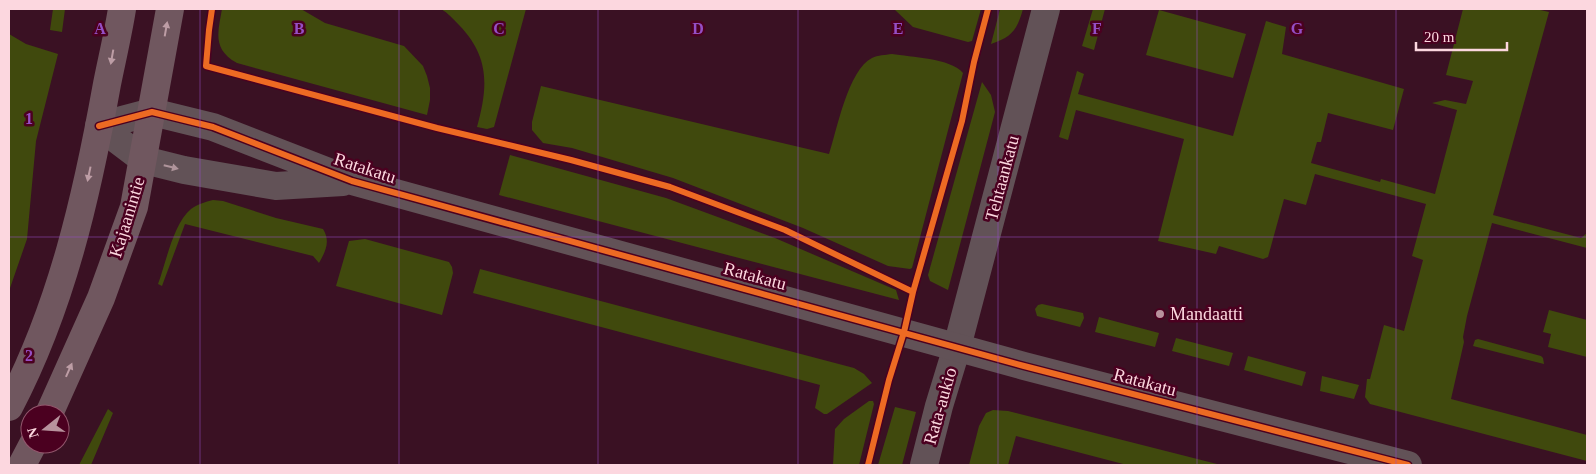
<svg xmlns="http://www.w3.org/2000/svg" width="1596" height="474" viewBox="0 0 1596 474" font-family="'Times New Roman',serif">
<rect width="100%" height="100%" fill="#3a1123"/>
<path fill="#40490d" d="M53,9H65L62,32L50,30Z
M222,9H301L325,23L404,46L423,66L427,76L430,88V100L427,115L237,63C212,49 218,32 222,9Z
M441,9H526L494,127L487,129L477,127C488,87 490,57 459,25C453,19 448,13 441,9Z
M894,9H981L972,41L968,42L913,27Z
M1000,9H1023C1017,30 1012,37 991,44Z
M1093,9H1105L1094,50L1082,46Z
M1463,9H1536L1549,12L1493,215L1581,238L1587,233V248L1492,223L1467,316L1463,337L1464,342L1451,399L1587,435V461L1370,404L1365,397L1367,379H1370L1384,325L1404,331L1423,260L1412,256L1426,204L1315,174L1306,205L1284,199L1268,257L1263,259L1219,246L1216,254L1158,241L1184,139L1076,110L1068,140L1059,137L1077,71L1084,74L1078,94L1233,136L1266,21L1286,27L1282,54L1404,89L1393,130L1328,113L1321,142H1317L1311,163L1380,182L1381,179L1435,194L1457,110L1432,103L1445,100L1466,104L1473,81L1446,75Z
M1159,10L1246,34L1233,78L1146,55Z
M9,34L26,44L58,54L36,141L27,239L9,291Z
M892,54C910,57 951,58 963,73L912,268L910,269L888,266L803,228L673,178L572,148L543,143L532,130V122L541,86L829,154C837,130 848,70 872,58C878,55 885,55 892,54Z
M982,82L991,95L995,112L948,290L930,281L928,275Z
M510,155L666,198L775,238L896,290L899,300L499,195Z
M213,200L223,201L276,218L323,229C331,242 325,252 319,263L313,256L185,224L162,286L158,284C166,263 173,224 191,209C198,204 205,202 213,200Z
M365,239L449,262L452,267L453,273L442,315L336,286L349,241Z
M480,269L854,368L864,374L872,383L827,414H824L815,408L820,385L473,293Z
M1042,304L1083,313L1084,318L1080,327L1037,316L1035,309L1038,305Z
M1549,310L1587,320V357L1548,347L1551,334L1543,332Z
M1099,317L1159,333L1155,347L1095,332Z
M1176,338L1233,353L1229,366L1172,351Z
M1478,339L1541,356L1543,358L1544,364L1473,346L1475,340Z
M1248,356L1306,372L1302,386L1244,370Z
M1322,376L1359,385L1354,399L1320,391Z
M869,401H873L874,404L859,465H833L835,429L844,419Z
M895,407L916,412L902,465H878Z
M108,409L113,413L91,465H79Z
M993,410L1008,411L1221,465H1127L1016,436L1008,465H969L979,426L986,413Z"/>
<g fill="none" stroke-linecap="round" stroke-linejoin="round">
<path stroke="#625257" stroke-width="28" d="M924,465L939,406L957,347L1046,9"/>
<path stroke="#625257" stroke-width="28" d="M99,126L152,112L213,127L352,181L1024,366L1408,465
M99,126L144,160L184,170L276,186L343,182"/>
<path stroke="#70575f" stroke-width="28" d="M9,407C62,306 87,195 107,84C112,59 118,34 122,9
M49,414L101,298L134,207L170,9
M22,465L33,444"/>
<g stroke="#4b0020" stroke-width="9">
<path id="cycleway" d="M212,9L209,30L206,66L437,128L571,160L670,187L785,230L913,292
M99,126L152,112L213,127L352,181L1024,366L1408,465
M868,465L889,380L904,332L913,292L962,121L974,62L988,9"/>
</g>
<use href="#cycleway" stroke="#ed6a23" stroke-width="6"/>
</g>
<defs><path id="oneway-solid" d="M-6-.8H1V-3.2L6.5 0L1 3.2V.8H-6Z" transform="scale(1.25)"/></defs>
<g fill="#bd9da5">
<use href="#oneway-solid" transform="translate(166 29) rotate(-80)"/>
<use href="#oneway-solid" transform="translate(112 57) rotate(100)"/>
<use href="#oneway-solid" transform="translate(89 174) rotate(102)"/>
<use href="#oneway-solid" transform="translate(69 370) rotate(-66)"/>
</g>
<use fill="#af949b" href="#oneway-solid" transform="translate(171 167) rotate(14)"/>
<path fill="none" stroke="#954ec5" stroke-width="1" stroke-opacity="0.55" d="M200,9V465M399,9V465M598,9V465M798,9V465M998,9V465M1197,9V465M1396,9V465M9,237H1587"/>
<circle fill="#b8929d" stroke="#4b0020" stroke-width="2" cx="1160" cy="314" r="5"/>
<g text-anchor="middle" stroke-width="5" stroke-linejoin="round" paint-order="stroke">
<g font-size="18" fill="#fcd7df" stroke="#4b0020">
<text transform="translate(365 168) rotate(18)" y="6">Ratakatu</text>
<text transform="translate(1002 178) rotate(-75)" y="6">Tehtaankatu</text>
<text transform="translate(127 217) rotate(-73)" y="6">Kajaanintie</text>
<text transform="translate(755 276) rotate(15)" y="6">Ratakatu</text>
<text transform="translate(1145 382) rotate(15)" y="6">Ratakatu</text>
<text transform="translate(940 406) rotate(-74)" y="6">Rata-aukio</text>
</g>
<g font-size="18" fill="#fcd7df" stroke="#4b0020" text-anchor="start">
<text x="1170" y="320">Mandaatti</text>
</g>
</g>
<g font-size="16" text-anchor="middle" font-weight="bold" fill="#954ec5" stroke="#4b0020" stroke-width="5" stroke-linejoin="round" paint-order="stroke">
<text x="100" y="34">A</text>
<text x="299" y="34">B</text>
<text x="499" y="34">C</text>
<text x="698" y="34">D</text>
<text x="898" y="34">E</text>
<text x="1097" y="34">F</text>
<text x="1297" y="34">G</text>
<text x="29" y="124">1</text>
<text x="29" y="361">2</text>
</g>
<rect width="1596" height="474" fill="none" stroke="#fcd7df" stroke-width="20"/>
<g transform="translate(45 429) rotate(253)"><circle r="24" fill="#4b0020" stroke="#92566c"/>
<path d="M0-4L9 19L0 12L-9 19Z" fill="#b8929d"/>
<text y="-8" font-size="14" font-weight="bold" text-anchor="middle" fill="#fcd7df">N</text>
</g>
<path d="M1416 42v8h91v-8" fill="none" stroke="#fcd7df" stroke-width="2.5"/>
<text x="1424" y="42" font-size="15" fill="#fcd7df" stroke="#4b0020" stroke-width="4" paint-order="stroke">20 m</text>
</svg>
